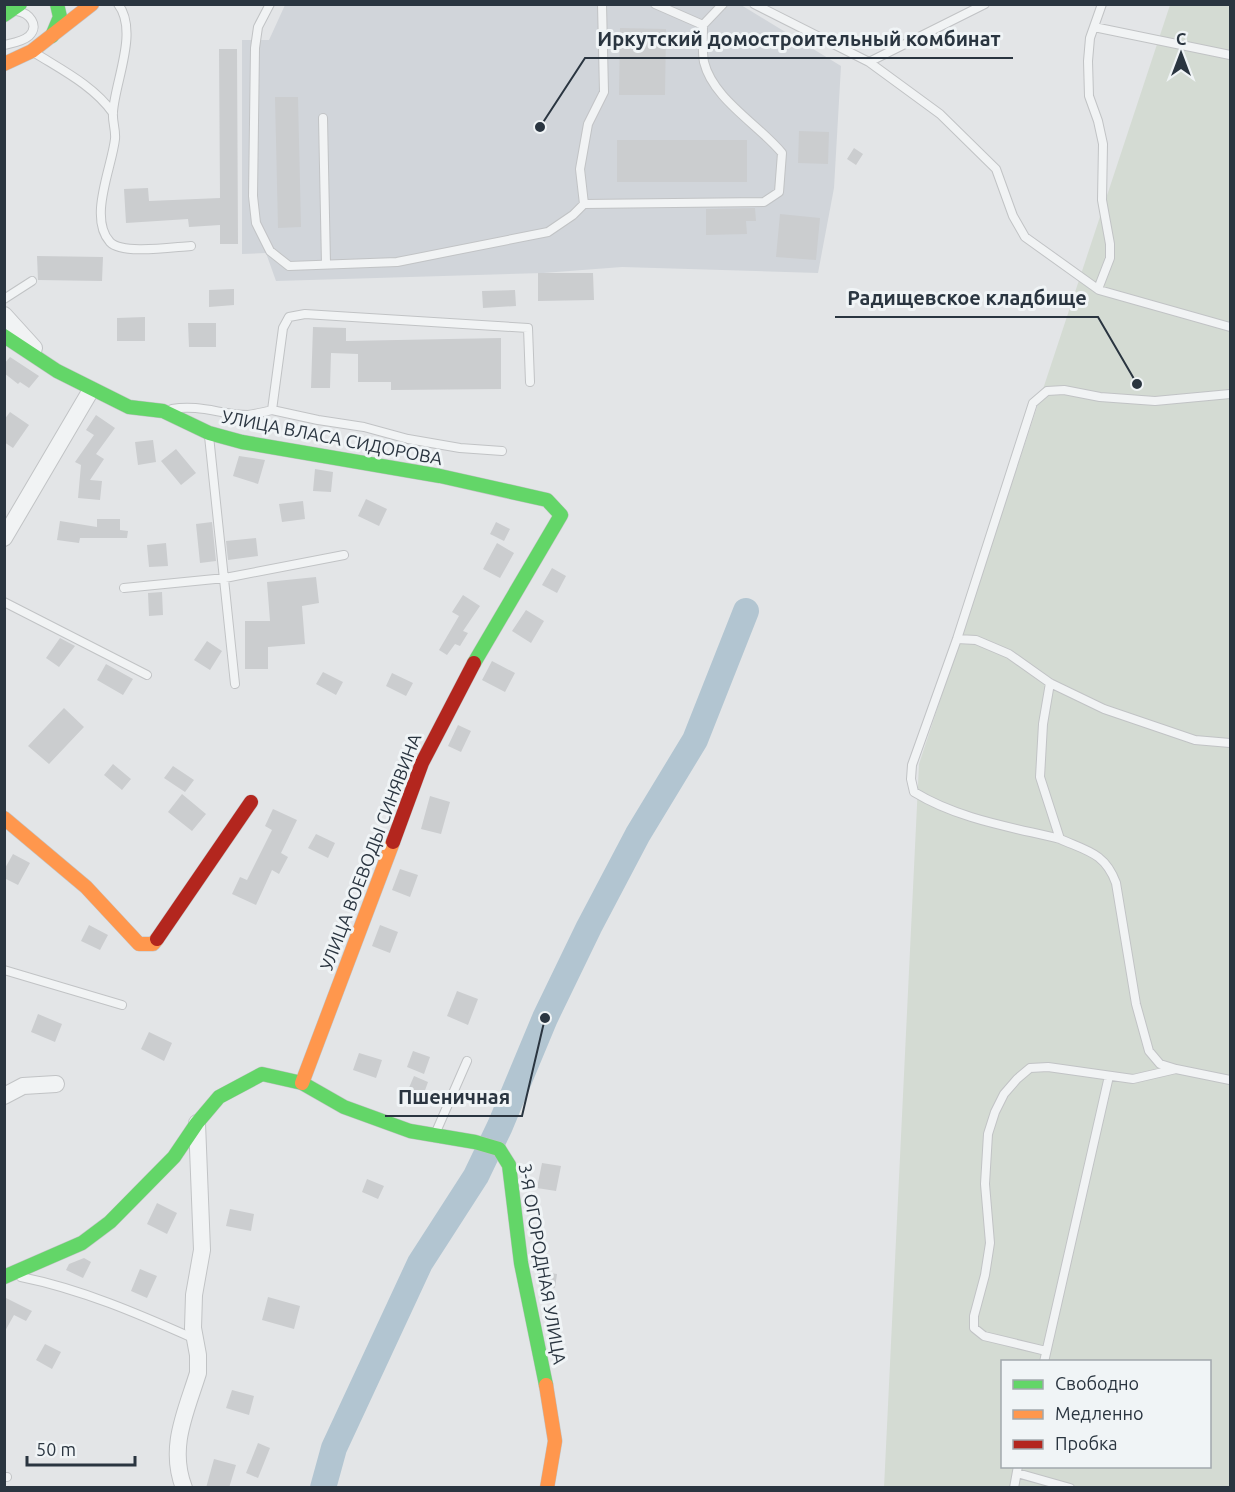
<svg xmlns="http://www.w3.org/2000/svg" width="1235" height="1492" viewBox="0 0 1235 1492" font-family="Ubuntu,sans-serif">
<rect width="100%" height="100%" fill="#e3e5e7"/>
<path fill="#d1d5da" d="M285,5H741L841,66L834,188L818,273L622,267L543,273L276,281L266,253L242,254V40H269Z"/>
<path fill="#d4dbd3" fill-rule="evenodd" d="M1170,5H1230V1487L884,1488L919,764ZM1002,1362H1210V1466H1002Z"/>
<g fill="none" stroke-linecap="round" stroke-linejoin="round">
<path stroke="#b2c5d1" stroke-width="26" d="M323,1488L334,1448L420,1263L476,1176L500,1126L545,1018L589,927L638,834L695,740L746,611"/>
</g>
<path fill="#cbcdcf" d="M620,28L666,29L665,95H619Z
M219,49H237L238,244H220V225L189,227L188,219L126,223L124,189L148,188L149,201L220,198Z
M275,97H298L301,227L278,228Z
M799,131L829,132L828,164L798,163Z
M617,140H747V182H617Z
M854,148L863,154L856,165L847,159Z
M755,208L756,221H746L747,234L706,235V209Z
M780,214L820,218L816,260L776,257Z
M37,256L103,257L102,281L38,280Z
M538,273H593L594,300L538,301Z
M234,289V305L209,307V290Z
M515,290L516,306L483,308L482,291Z
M145,317V341H117V318Z
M188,323H216V347H189Z
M313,327L346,328V341L501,338V389L391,390V382H358V354L331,353L330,388H311Z
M10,357L39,376L29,388L20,382L18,384L4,373V364Z
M10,412L29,425L13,448L4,442V420Z
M96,415L115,428L96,454L104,459L90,480L102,481L100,500L78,498L81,465L75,462L94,435L86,430Z
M153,440L156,462L138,465L135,442Z
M176,449L196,473L181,485L161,461Z
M239,456L265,460L258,484L233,476Z
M315,469L333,472L331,492L313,491Z
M366,499L387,509L379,526L358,516Z
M303,501L305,519L282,522L279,504Z
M97,519H120V530L128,531L127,538H80L79,543L57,540L60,521L97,527Z
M212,522L216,561L200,563L196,524Z
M496,522L510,529L504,541L490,534Z
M256,538L258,556L228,560L226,541Z
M166,543L168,566L149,567L147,545Z
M497,543L514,553L500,578L483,569Z
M552,568L566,576L557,593L542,585Z
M316,577L319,603L302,606L305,644L268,647V669H245V621H270L267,582Z
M162,592L163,615L149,616L148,593Z
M463,595L480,606L463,631L468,633L460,646L455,644L447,655L439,650L459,616L452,612Z
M526,610L544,621L531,643L512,631Z
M60,638L75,646L59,667L46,658Z
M207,641L222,651L210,670L194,660Z
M492,661L515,673L505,692L482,680Z
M106,664L133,679L123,695L97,680Z
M323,672L343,682L336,695L316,684Z
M392,673L413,683L406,696L386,686Z
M64,708L84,727L49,764L28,746Z
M458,725L471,731L461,752L448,746Z
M113,764L131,779L122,790L104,775Z
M173,766L194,780L185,792L164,778Z
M182,794L206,814L192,831L168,812Z
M430,796L450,802L441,834L421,829Z
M273,809L297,820L281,853L288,857L279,874L272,870L256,905L232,894L240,877L247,880L272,830L265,826Z
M316,834L335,843L328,858L308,848Z
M13,854L30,863L18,885L4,878V870Z
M400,869L418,875L410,897L392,890Z
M89,925L108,935L100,950L81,941Z
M380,925L398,932L390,953L372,946Z
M457,991L478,999L468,1025L447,1016Z
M38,1014L62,1024L55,1042L31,1032Z
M149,1032L172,1043L164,1061L141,1049Z
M413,1051L430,1057L424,1074L407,1067Z
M359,1053L382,1060L376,1078L353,1070Z
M414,1076L428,1082L423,1096L408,1090Z
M542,1163L561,1166L556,1191L537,1188Z
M367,1179L384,1186L378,1199L362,1192Z
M157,1203L177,1213L167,1234L147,1224Z
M230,1209L254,1214L251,1231L226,1226Z
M84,1258L91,1262L83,1278L66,1270L69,1264Z
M140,1269L157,1276L147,1298L131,1291Z
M537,1271L557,1274L555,1288L540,1286Z
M4,1297L32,1311L26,1321L14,1315L4,1333Z
M268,1297L300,1306L294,1329L262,1320Z
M45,1344L61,1352L52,1369L36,1360Z
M232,1390L254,1396L249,1415L226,1408Z
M258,1443L270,1448L258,1478L246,1473Z
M214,1459L236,1465L229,1488H206Z"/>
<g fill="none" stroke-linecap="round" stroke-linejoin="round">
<g stroke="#c1c3c5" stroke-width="10">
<path id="lane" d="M118,4C139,31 115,81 113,112C112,121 116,130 115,139C112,167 88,218 110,242C122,255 173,247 191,246
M270,4L258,27L255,48L253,196L256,223L270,251L289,266L397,262L548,232L573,215L584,204
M602,4L604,92L588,124L580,169L584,204L764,202L779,192L782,153C758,124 713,99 704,62C702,51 703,37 703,25L723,4
M655,4L703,25
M754,4L869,62L940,114L996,169L1013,216L1025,237L1099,290L1230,327
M1094,27L1230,55
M4,45C12,43 22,42 29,36C40,25 29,13 17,11
M35,53C62,70 94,86 113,113
M869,62L985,4
M323,118L326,264
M1098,289L1110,258V244L1102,200L1103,144L1098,121L1089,96L1088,61L1090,38L1102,4
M4,299L32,281
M172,409C200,404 222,415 248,415C256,414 264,412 272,410L283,328L289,317L305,314L528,328L530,382
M272,410L318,420L364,427L408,439L460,448L502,451
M209,436L235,684
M124,588L225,578L344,555
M4,602L147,675
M957,639L976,640L1009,654L1050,683L1104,709L1195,740L1230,743
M1050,683L1043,724L1040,777L1060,839C1087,851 1105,853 1116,883L1136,1004L1149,1051L1160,1064L1176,1069
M1060,839C1011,827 958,819 914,792L911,779L912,765L957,639L1033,403L1047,391L1064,390L1100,397L1155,401L1230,394
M4,970L122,1005
M436,1132L467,1061
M21,1277C81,1289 139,1314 195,1339
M1046,1351L984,1336L974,1328V1316L985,1275L990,1243L985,1184L988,1134L995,1112L1004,1094L1017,1079L1030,1068L1048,1067L1133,1079L1176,1069L1230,1080
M1044,1362L1109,1076
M1017,1473L1070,1488
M4,1477H7
M1014,1488L1018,1466"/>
</g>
<g stroke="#c1c3c5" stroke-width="18">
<path id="street" d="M4,315L34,348
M4,538L91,390
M4,1096L23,1086L56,1084
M184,1488C168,1447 186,1412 198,1373V1355L193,1328L194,1295L202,1250L197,1123"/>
</g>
<g stroke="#c1c3c5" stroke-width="15">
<path id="fast" d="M4,15L20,4
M52,36L60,17L57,4
M4,336L57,371L129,407L163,411L209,433L242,442L440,476L547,500L561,515L474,663
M4,1277L82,1243L110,1222L174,1157L197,1123L219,1097L262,1074L302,1083L344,1107L410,1131L475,1142L499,1149L509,1165L521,1263L546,1385"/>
</g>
<g stroke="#c1c3c5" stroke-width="15">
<path id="slow" d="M4,64L32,51L92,4
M4,818L86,887L139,944H153L157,939
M302,1083L393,842
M546,1385L555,1441L547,1488"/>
</g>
<g stroke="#c1c3c5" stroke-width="15">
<path id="jam" d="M393,842L422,763L474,663
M157,939L251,802"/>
</g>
<use href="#lane" stroke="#f1f3f4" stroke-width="8"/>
<use href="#street" stroke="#f1f3f4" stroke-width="16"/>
<use href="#fast" stroke="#63d668" stroke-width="14"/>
<use href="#slow" stroke="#ff974d" stroke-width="14"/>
<use href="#jam" stroke="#b3261e" stroke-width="14"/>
</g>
<g text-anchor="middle" stroke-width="6" stroke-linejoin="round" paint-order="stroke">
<g font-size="18" fill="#2a3540" stroke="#f0f4f6">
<text transform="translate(332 438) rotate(11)" y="6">УЛИЦА ВЛАСА СИДОРОВА</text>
<text transform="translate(371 852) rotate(-69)" y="6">УЛИЦА ВОЕВОДЫ СИНЯВИНА</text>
<text transform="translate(542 1264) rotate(80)" y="6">3-Я ОГОРОДНАЯ УЛИЦА</text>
</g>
</g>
<path fill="none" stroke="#2a3540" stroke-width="2" d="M540 127L585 58H1013M1137 384L1098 317H835M545 1018L522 1116H385"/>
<g fill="#2a3540" stroke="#f0f4f6" stroke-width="2">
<circle cx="540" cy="127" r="6"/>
<circle cx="1137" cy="384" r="6"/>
<circle cx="545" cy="1018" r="6"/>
</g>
<g font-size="20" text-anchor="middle" font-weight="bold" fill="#2a3540" stroke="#f0f4f6" stroke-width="6" stroke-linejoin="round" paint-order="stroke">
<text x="799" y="46">Иркутский домостроительный комбинат</text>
<text x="967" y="305">Радищевское кладбище</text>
<text x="454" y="1104">Пшеничная</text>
</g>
<rect width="1235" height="1492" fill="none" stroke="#2a3540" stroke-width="12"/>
<rect x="1001" y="1360" width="210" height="108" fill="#f0f4f6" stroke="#a1a8ad" stroke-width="1.5"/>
<rect x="1013" y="1380" width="30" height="9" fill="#63d668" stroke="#a1a8ad" stroke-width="1.5"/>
<text x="1055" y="1390" font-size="18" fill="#2a3540">Свободно</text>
<rect x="1013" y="1410" width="30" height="9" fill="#ff974d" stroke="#a1a8ad" stroke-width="1.5"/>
<text x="1055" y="1420" font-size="18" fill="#2a3540">Медленно</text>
<rect x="1013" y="1440" width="30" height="9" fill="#b3261e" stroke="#a1a8ad" stroke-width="1.5"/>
<text x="1055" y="1450" font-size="18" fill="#2a3540">Пробка</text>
<g transform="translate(1181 54)" stroke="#f0f4f6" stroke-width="4.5" paint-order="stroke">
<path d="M0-4.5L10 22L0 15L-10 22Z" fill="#2a3540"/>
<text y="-9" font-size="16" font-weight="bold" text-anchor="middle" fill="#2a3540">С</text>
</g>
<path d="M27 1456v9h108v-9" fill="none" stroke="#2a3540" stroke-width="3"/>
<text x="36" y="1456" font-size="18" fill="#2a3540" stroke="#f0f4f6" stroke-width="4.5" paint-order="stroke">50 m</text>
</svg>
